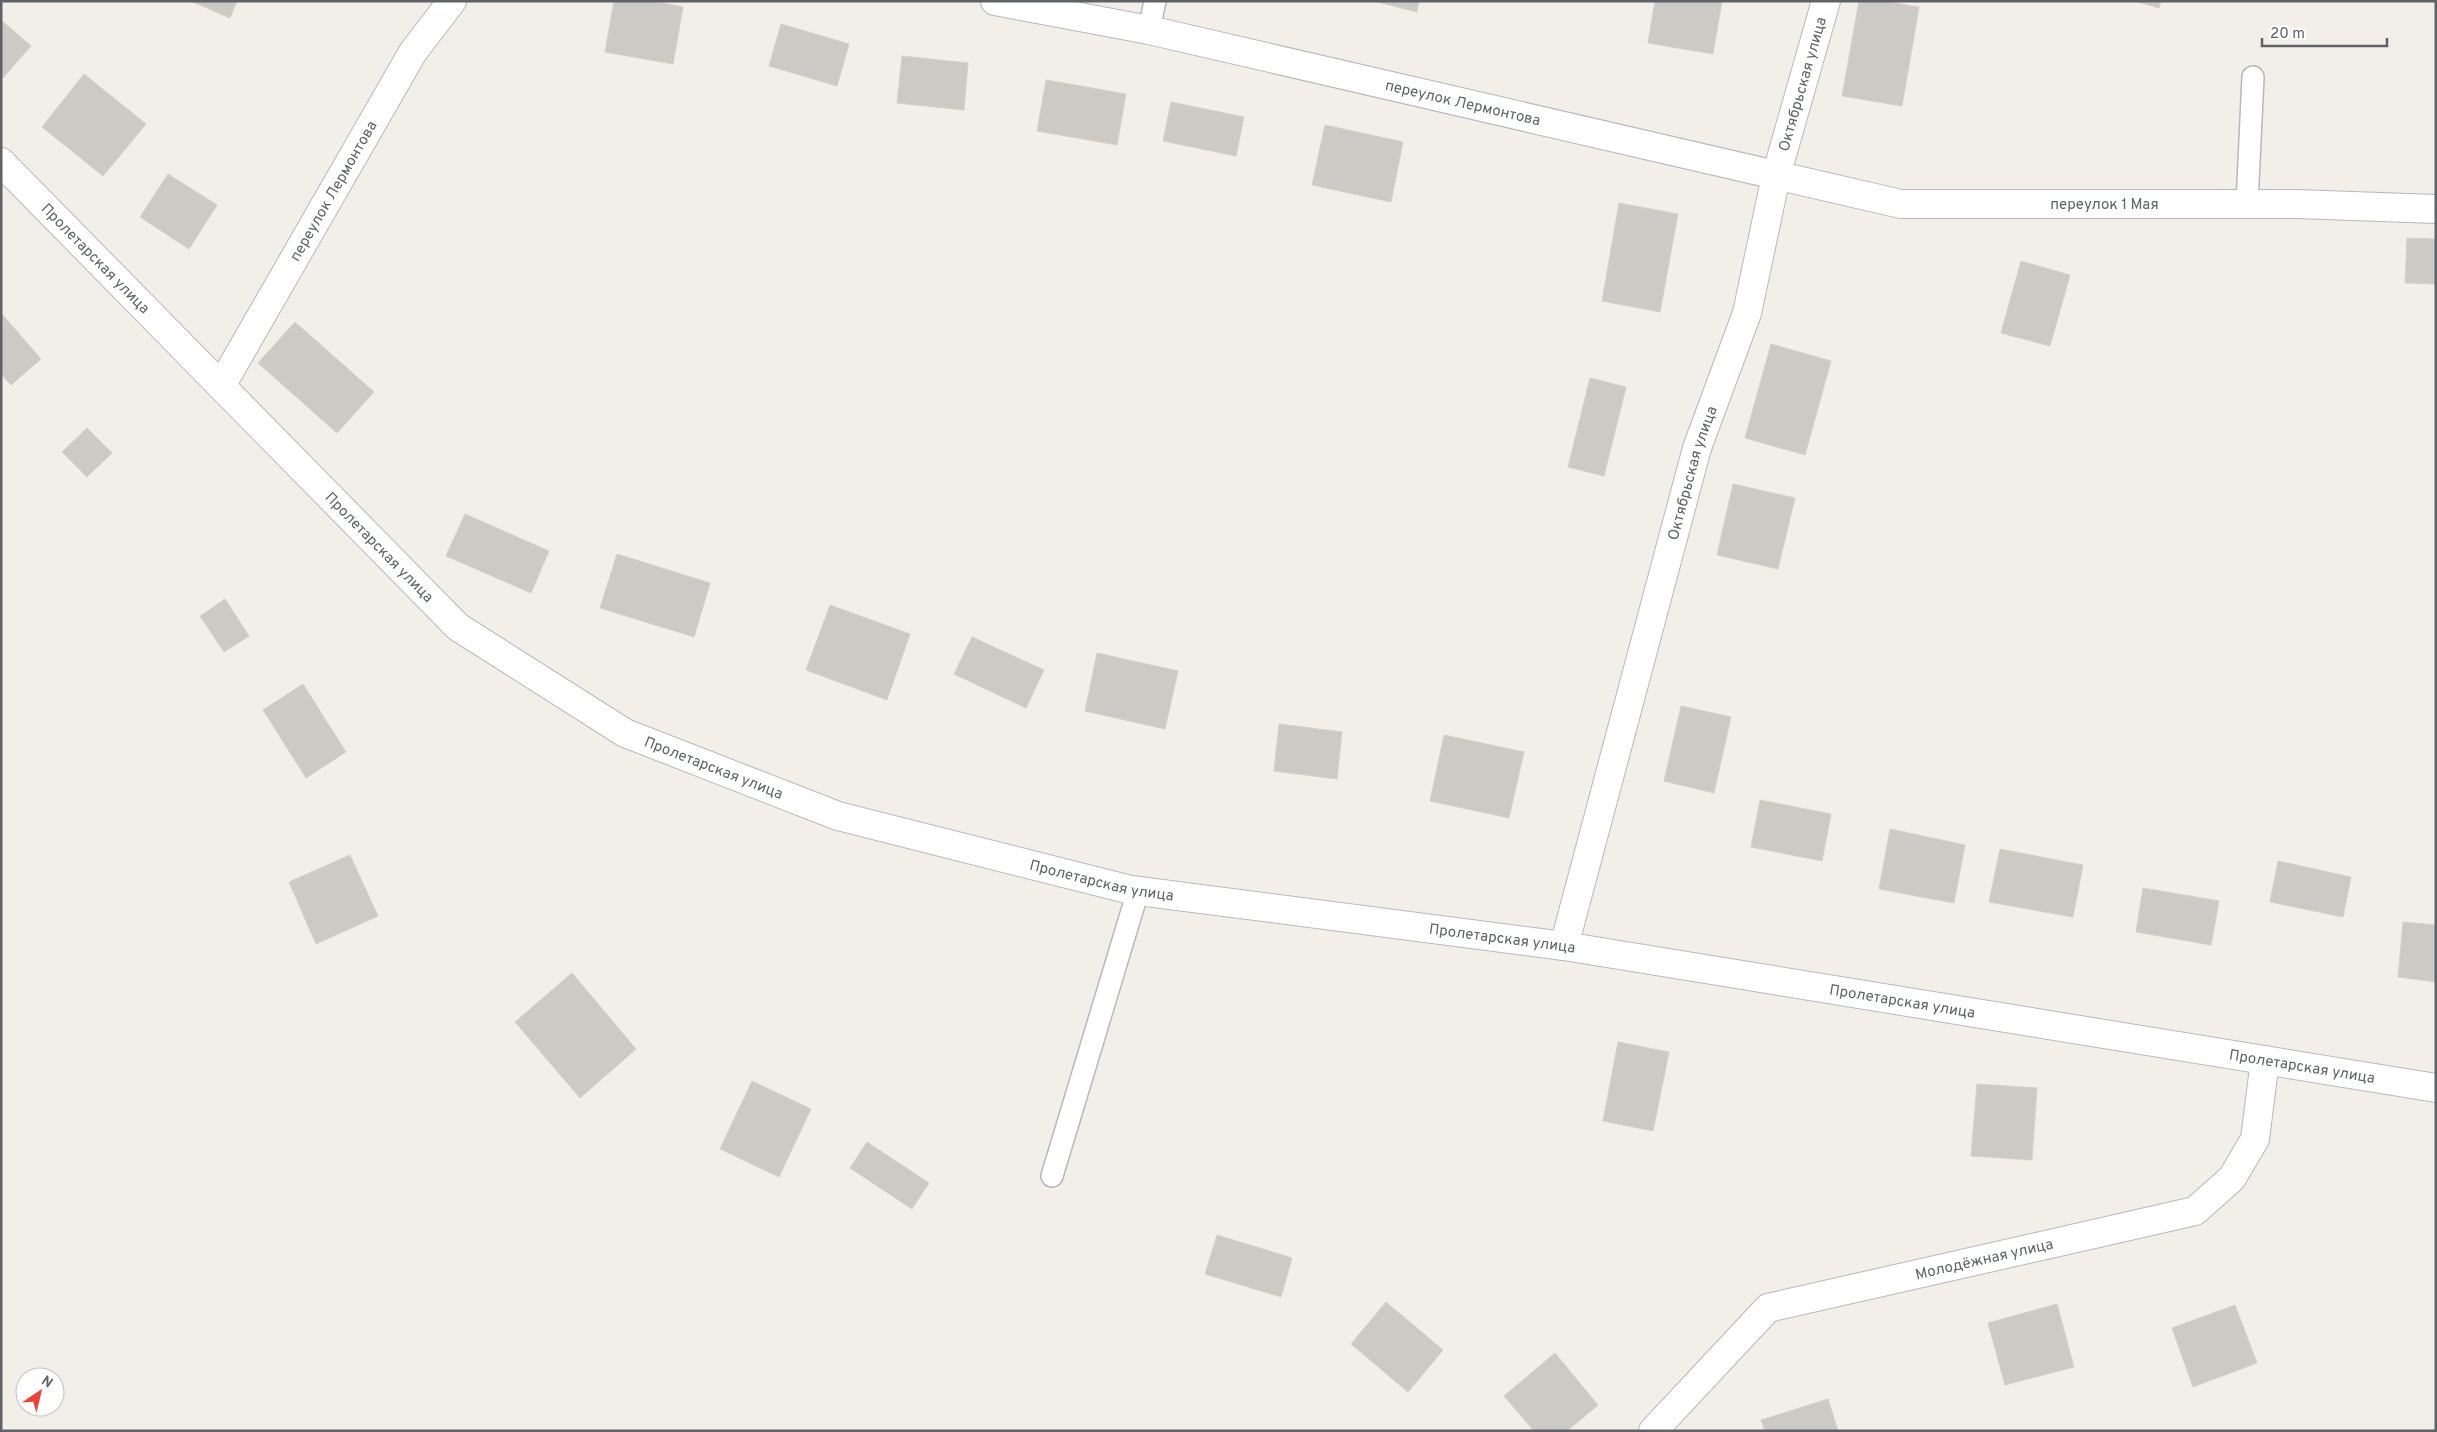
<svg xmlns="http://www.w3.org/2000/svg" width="2437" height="1432" viewBox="0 0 2437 1432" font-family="Overpass,sans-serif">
<rect width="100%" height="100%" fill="#f1efe8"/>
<path fill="#cccac5" stroke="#d6d1c6" d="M191,1H237L230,18Z
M614,1H653L683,7L673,64L605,52Z
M1374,1H1419L1417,12Z
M1655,1H1722L1713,54L1648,43Z
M1859,1H1883L1919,7L1902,106L1842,96Z
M2135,1H2161L2159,8Z
M1,20L31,46L1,80Z
M781,24L849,44L837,86L769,66Z
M902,56L968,63L964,110L897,103Z
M84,74L146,124L103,176L42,127Z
M1046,80L1126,94L1117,145L1037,131Z
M1171,102L1244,117L1236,156L1163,141Z
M1325,125L1403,142L1391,202L1312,185Z
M168,174L217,205L189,249L140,217Z
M1619,203L1678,214L1660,312L1602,301Z
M2407,238L2436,239V284L2405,283Z
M2021,261L2070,275L2050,346L2001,333Z
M1,313L41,359L11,385L1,374Z
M295,322L374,392L337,433L258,363Z
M1771,344L1831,361L1805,455L1745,438Z
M1590,378L1626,387L1604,476L1568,467Z
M87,428L112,453L87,477L62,452Z
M1733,484L1795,498L1778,569L1717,555Z
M465,514L549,551L531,593L446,556Z
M617,554L710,583L694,637L600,608Z
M225,599L249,636L224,652L200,616Z
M830,605L910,634L887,700L806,670Z
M972,637L1044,670L1026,708L954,674Z
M1097,653L1178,671L1165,729L1085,711Z
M303,684L346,752L306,778L263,710Z
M1681,706L1731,717L1714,793L1664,781Z
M1279,724L1342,732L1337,779L1274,771Z
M1444,735L1524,752L1509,818L1430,801Z
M1760,800L1831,814L1822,861L1751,847Z
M1890,829L1965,845L1954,903L1879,889Z
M2000,849L2083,865L2073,917L1989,902Z
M350,855L378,916L316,944L289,882Z
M2278,861L2351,877L2343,917L2270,902Z
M2143,888L2219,901L2211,945L2136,932Z
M2403,922L2436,925V982L2398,977Z
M572,973L636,1049L580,1098L515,1022Z
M1618,1042L1669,1052L1653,1131L1603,1121Z
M752,1081L811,1109L779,1177L720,1149Z
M1977,1084L2037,1088L2032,1160L1971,1156Z
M867,1142L929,1183L912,1209L850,1168Z
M1217,1235L1292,1258L1281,1297L1205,1274Z
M1386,1302L1443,1350L1408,1392L1351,1344Z
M2057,1304L2074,1367L2005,1385L1988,1323Z
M2235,1305L2257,1363L2193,1387L2172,1328Z
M1555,1353L1598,1405L1567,1431H1534L1504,1396Z
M1828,1399L1838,1431H1765L1761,1420Z"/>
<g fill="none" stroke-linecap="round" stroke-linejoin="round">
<g stroke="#b5b8bc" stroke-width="24">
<path id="lane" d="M1149,30L1155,1
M2247,204L2253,77
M1052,1176L1138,891"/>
</g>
<g stroke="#b5b8bc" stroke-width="30">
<g id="street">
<path id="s1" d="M995,1L1149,30L1901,204H2297L2436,209"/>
<path id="s2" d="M221,386L413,52L452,1"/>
<path id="s3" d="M1564,946L1697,448L1747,313L1776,176L1826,1"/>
<path id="s4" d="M1653,1431L1768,1308L2195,1211L2232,1178L2255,1139L2265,1060"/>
</g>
</g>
<g stroke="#b6babf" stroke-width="30">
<g id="secondary">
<path id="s5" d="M1,162L458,627L625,733L838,816L1131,890L1564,946L2436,1088"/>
</g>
</g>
<use href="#lane" stroke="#fff" stroke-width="21"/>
<use href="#street" stroke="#fff" stroke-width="28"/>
<use href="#secondary" stroke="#fff" stroke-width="28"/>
</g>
<g text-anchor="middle" stroke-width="4.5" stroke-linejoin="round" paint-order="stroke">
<g font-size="15" fill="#5f6368" stroke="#fff">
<text dy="5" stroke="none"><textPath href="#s3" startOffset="895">Октябрьская улица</textPath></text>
<text dy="5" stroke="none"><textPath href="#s1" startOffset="479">переулок Лермонтова</textPath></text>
<text dy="5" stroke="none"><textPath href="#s2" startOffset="225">переулок Лермонтова</textPath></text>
<text dy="5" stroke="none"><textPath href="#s1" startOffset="1132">переулок 1 Мая</textPath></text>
<text dy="5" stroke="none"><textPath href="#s5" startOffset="135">Пролетарская улица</textPath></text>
<text dy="5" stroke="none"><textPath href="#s3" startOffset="490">Октябрьская улица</textPath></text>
<text dy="5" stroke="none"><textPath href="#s5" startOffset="540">Пролетарская улица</textPath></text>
<text dy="5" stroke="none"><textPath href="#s5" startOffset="945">Пролетарская улица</textPath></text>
<text dy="5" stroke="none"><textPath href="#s5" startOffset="1350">Пролетарская улица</textPath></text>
<text dy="5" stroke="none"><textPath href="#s5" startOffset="1755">Пролетарская улица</textPath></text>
<text dy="5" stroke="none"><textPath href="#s5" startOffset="2160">Пролетарская улица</textPath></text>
<text dy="5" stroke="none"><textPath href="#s5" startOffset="2565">Пролетарская улица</textPath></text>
<text dy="5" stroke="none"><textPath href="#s4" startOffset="390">Молодёжная улица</textPath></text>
</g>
</g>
<rect width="2437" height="1432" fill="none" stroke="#5f6368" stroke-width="5"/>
<g transform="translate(40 1392) rotate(35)"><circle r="24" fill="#ffffff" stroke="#bfc1c3"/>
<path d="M0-4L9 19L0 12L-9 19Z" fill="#ea4335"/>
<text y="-8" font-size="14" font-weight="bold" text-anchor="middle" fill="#5f6368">N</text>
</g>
<path d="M2262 38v8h125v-8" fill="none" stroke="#5f6368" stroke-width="2.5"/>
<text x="2270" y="38" font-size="15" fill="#5f6368" stroke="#ffffff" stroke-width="4" paint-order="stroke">20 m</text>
</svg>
